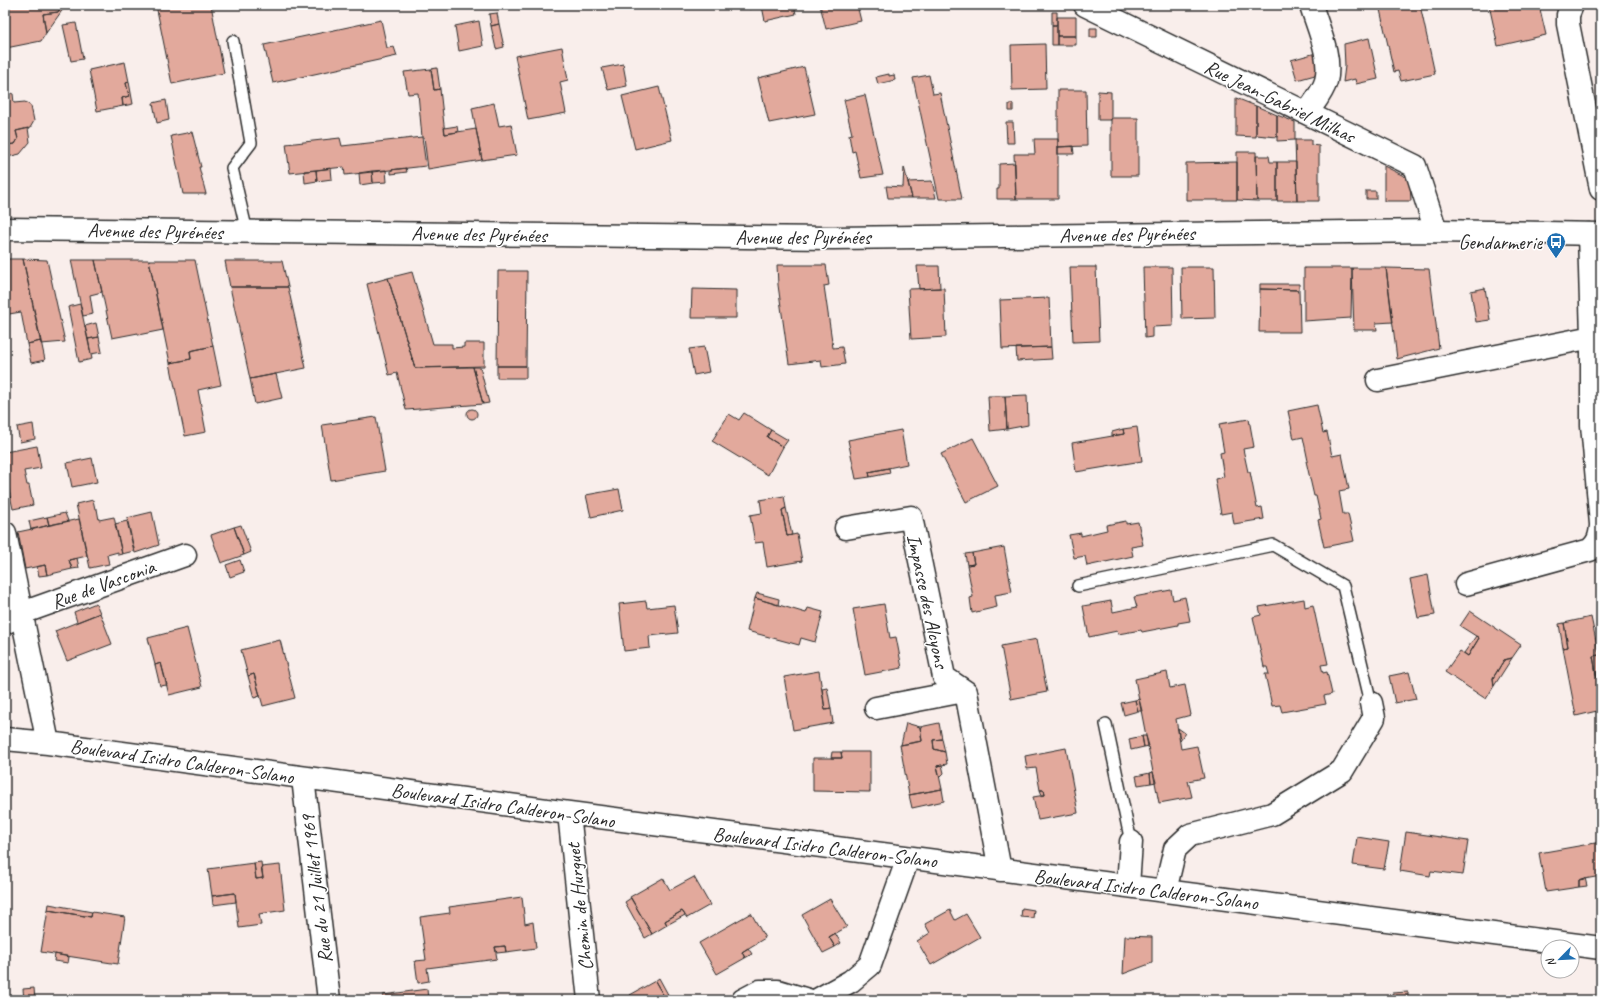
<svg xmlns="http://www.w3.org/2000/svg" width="1606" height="1005" viewBox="0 0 1606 1005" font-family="Caveat,sans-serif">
<rect width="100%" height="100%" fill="#f9eeeb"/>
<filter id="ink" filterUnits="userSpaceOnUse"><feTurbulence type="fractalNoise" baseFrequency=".025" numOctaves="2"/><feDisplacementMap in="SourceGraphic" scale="8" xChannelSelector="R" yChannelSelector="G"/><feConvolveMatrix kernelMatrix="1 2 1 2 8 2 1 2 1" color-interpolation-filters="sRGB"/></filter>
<g filter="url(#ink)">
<path fill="#e2a99c" stroke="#2b2b2b" d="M5,5H62L58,12L43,14L46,33L41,41L6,48L5,40Z
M62,5H66L46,33L43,14L58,12Z
M156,5H211L224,73L172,84Z
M749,5H794L796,14L765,21L762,6L749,9Z
M820,5H857L861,21L826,29Z
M1379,5H1420L1435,74L1401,81L1398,71L1394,72Z
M1489,5H1539L1546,35L1498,46Z
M1052,12H1057V25H1052Z
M497,13L499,24L491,26L489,14Z
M1057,17H1076V36H1057Z
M381,20L387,48L394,47L397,56L273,83L264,45Z
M479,21L483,46L459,51L455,26Z
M76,23L83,59L71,61L63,25Z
M499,24L504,47L496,49L491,26Z
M1052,25H1057V45H1052Z
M1090,28H1097V37H1090Z
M1057,36H1076V45H1057Z
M1369,38L1378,79L1356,84L1355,79L1343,82L1345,66L1344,44Z
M1045,44L1046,89L1012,90L1011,45Z
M562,47L568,80L560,82L566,113L528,120L515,56Z
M1316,53L1317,64L1315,75L1297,80L1291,60Z
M125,62L129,82L126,83L129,96L122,98L123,106L97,111L89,70Z
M623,64L627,86L608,90L602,68Z
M804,67L815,114L769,123L758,78Z
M437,68L440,89L434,90L431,69Z
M431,69L434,90L440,89L445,134L476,129L482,160L428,169L424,137H422L418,93L408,94L404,72Z
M889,74V76L894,75L895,80L878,84L876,77Z
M929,75L933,94L940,93L962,199H939L913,78Z
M129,82L133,104L123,106L122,98L129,96L126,83Z
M659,87L672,140L635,149L622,96Z
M5,90L13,94L14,103L25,102L31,106L34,121L30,128L16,131L18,139L15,144L5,145Z
M1058,90H1086L1087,146L1058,147Z
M1098,91L1111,92V120H1098Z
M865,95L883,175L861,178L855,151L852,152L849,135L852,134L844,100Z
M1236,98L1256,106V137L1236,136Z
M166,100L169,120L157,123L153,103Z
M494,103L499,126L511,124L517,155L482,160L472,108Z
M1009,104H1013V111H1009Z
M1256,106L1277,115V137L1256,135Z
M1277,115L1295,122V140L1277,141Z
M1111,118H1138V176H1111Z
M1006,122H1013L1014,143H1007Z
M457,126L458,132L445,134L444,128Z
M28,128L30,142L20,154L7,157L5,145L15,144L18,139L16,131Z
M192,132L201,167H199L206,194H183L171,136Z
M422,137L426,166L345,175L344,167L290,173L286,144L340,138L342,146Z
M1034,139H1058V199H1016L1014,154H1035Z
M1295,140H1311V145L1319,146V201H1297Z
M1073,146L1074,154H1058V147Z
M1237,152H1256L1257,201L1237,200Z
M1256,156H1269L1270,162H1277V201H1257Z
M1237,162V200H1186V163Z
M1277,162H1296L1297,201H1277Z
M1015,163L1016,199H997V189H999V164Z
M1384,166L1410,179L1411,201H1384Z
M904,167L912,198H888L886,186L903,187Z
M331,168L332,179L317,181L316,170Z
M406,168L407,172L391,174V170Z
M316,170L317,181L305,183L304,171Z
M386,170L387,182L373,183L372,171Z
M372,171L373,183L360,185L359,173Z
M932,181L936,198H912L908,182Z
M1366,191H1376V199H1366Z
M5,259H23L41,341L27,344L21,312L9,314L5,296Z
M23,259L47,260L65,342L41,344Z
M71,260H95L102,292L90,295L93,314L83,316Z
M95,260H149L163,330L138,335V333L112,338Z
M149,260H195L213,346L190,351L191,359L170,363Z
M225,261H282L288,287H230Z
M777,265H826L829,285L824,286L833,348L842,347L845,364L822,367L821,360L789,364L778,285Z
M917,266H939L940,288L919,289Z
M1070,267H1096L1099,341L1073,342Z
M1143,267H1172L1173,326L1152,327V337L1145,338Z
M1181,267H1214L1215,318L1182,319Z
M1304,268H1352L1351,318L1304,321Z
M1352,268H1386L1393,322L1376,323L1377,330H1354Z
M1386,268L1429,269L1439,348L1397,359Z
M498,271H527L526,366H497Z
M412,272L433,344H452V348L464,347V343H484V366L415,368L388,278Z
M388,278L415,368L473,367L483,404L406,410L397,373L389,375L367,284Z
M1260,284H1299V290L1260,289Z
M230,287H288L306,368L250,379Z
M944,288L946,337L911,339L908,289Z
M1485,288L1490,320L1476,322L1471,291Z
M692,289L736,290V318H691Z
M1260,289L1299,290L1300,332H1259Z
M1049,298L1051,347L1002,349L1000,300Z
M80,304L92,359L79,362L68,307Z
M96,323L99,337L88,339L85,326Z
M99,337L102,352L91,354L88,339Z
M41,341L45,360L31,363L27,344Z
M213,346L221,385L198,390L206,432L185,436L170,363L191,359L190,351Z
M704,347L709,372L694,375L689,349Z
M1051,347L1052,359L1017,361L1016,348Z
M497,366H526V378H497Z
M473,367H480L489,403L483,404Z
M276,374L282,398L255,404L250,379Z
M1027,395L1028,425L1007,429L1005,396Z
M988,396H1005L1007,429L990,431Z
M1317,405L1323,433L1327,432L1332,456L1342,454L1349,489L1339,491L1343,514H1348L1354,541L1324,547L1318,520L1321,519L1316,496H1314L1306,461H1308L1303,437L1294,439L1288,411Z
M467 414a5 5 0 1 1 10 0a5 5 0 1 1-10 0Z
M744,413L771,430L767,437L783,447L768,475L712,441L729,414L739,420Z
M376,417L385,471L331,480L322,425Z
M1249,419L1254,447L1243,449L1248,472H1250L1257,508L1262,507L1264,519L1234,524L1232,512L1221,514L1215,479L1224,477L1220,453L1224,452L1219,424Z
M33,424L35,439L20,442L17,427Z
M1137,427L1142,461L1076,472L1072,443L1124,434L1123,429Z
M1123,429L1124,434L1112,436V432Z
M771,430L788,440L783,447L767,437Z
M901,430L907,464L869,472L870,477L856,479L848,440Z
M973,438L998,486L966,502L941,454Z
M37,446L41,468L24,471L27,485H29L33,505L13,509L5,472V452Z
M92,458L97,482L72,487L67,463Z
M889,468L890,473L870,477L869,472Z
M619,489L623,510L591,517L586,495Z
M784,496L786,508L782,510L787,536L797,534L802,561L767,567L763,542L755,543L750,515L762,513L760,500Z
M93,500L95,509H97L99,520L114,517L122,554L118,555V552L107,555L109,564L90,568L76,504Z
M786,508L792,535L787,536L782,510Z
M152,512L159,545L135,553L127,518Z
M65,513L68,521L49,525L47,517Z
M47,517L49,525L31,530L29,521Z
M79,519L87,556L69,560L72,569L47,575L45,565L25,569L18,532Z
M127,521L134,551L122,554L115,524Z
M1126,521V524L1138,522L1143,545L1131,547L1133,556L1087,566L1085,556L1074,558L1069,535L1081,533V536L1107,530L1106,525Z
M241,525L251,552L244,555L234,527Z
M234,527L244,555L221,563L211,535Z
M1004,547L1012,592L995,595L997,607L972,613L970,598L973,597L967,565L974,564L972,553Z
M972,553L974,564L967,565L965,554Z
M77,558L79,568L72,569L69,560Z
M240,560L244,572L230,577L226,565Z
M45,565L47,575L39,576L37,567Z
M1428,575L1435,615L1418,618L1410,579Z
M5,589L9,605L5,607Z
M1171,590L1173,600L1185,597L1190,621L1178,623V625L1142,632L1141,630L1118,634L1117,631L1089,637L1083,606L1111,601L1113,612L1137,607L1134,597Z
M757,593L779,599L778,605L755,598Z
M755,598L806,613L808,608L823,612L815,642L801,638L799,645L747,631Z
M1304,599L1305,607L1313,605L1321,642H1323L1328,664L1321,665L1323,673L1327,672L1332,694L1324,696L1326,704L1282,712L1280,705L1272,706L1265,674H1269L1267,667H1264L1253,617L1261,615L1259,607Z
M646,601L647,608L674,605L678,633L649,636L650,648L624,651L619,604Z
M96,603L100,613L77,622L74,612Z
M884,604L890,638L896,637L902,668L865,675L853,609Z
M1470,611L1521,645L1512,658L1504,660L1493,678L1494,686L1486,699L1445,672L1460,651L1468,656L1479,638L1460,626Z
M100,613L112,644L67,661L55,631Z
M1591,617L1599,655L1593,656L1597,679L1601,678V710L1576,716L1563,648L1568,647L1564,623Z
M1564,623L1568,647L1563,648L1559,624Z
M187,628L202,687L169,695L161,663L155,665L148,638Z
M1476,636L1479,638L1468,656L1464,653Z
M1037,639L1047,692L1011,699L1001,646Z
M280,640L295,698L263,706L254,674L248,676L241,650Z
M1599,655L1601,678L1597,679L1593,656Z
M1512,658L1494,686L1493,678L1504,660Z
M161,663L167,685L160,686L155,665Z
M819,671L825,710L831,709L833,723L793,730L784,677Z
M1167,672L1170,688L1185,685L1191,715L1176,719L1181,749L1197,746L1204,778L1188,781L1192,797L1159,803L1135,679Z
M1409,672L1416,699L1395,703L1389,676Z
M254,674L260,696L254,698L248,676Z
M827,687L831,709L825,710L822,688Z
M1139,699L1142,711H1138L1135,700Z
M1135,700L1138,711L1124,715L1121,703Z
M906,723L920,727L922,741L901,745Z
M939,723L942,739L933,740L934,749L945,752L947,764L937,766L942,789L909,795L900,745L922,741L920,727Z
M1178,728L1185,733L1180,740Z
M1142,736L1144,747L1131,750L1129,739Z
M1142,736H1146L1149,746L1144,747Z
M942,739L945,752L934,749L933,740Z
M1066,748L1078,813L1038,820L1033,797L1045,795L1044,790H1040L1036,768L1027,769L1025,756Z
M832,752H841L842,758H831Z
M841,752H870V792L813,791V758H842Z
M942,765L944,773L940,777L937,766Z
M1153,772L1156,782L1151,783L1150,773Z
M1150,773L1151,783L1138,785L1136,776Z
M942,789L944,801L912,808L909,795Z
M1040,790H1044L1045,795H1042Z
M1406,832L1468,841L1463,875L1431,871L1430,876L1400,871Z
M1357,837L1389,842L1384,869L1353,865Z
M1601,842V876L1579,880V887L1546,892L1539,853Z
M261,862L263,878L256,879L254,863Z
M254,863L256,879L263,878L261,867L280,865L285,910L259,914L261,925L239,928L235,893L212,896L208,869Z
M694,877L710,905L687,918L682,911L665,921L667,925L652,934L630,897L663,878L670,890Z
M1585,878L1587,886L1579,887V880Z
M235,893L236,902L213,905L212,896Z
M522,897L525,924L533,922L536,948L506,952L505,946L495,947L497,959L427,968L429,981L418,983L415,961L426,960L420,917L450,913L449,907Z
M631,898L652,934L645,938L625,902Z
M830,899L847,927L829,937L835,947L823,953L802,915Z
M49,904L92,912L91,917L48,910Z
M1022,908L1034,910L1033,918L1021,917Z
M48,910L91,917L92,912L125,917L118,964L41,952Z
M950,910L955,920L966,914L980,937L931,965L917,941L930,933L925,924Z
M682,911L685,915L667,925L665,921Z
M751,913L765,938L742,952L745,958L717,974L699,943Z
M835,933L841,943L835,947L829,937Z
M1125,936L1152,937V963L1123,974Z
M505,946L506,952L497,953L495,947Z
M748,948L752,954L745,958L742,952Z
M55,954L69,957L68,963L54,961Z
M659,978L671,1000H666L655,981Z
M655,981L666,1000H633L630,995Z
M34,988L35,1000H24L23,989Z
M427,989L428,1000H383V995Z
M1408,992V1000H1393L1392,993Z"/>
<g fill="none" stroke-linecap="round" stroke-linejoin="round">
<g stroke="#2b2b2b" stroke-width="14">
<path id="lane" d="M233,41L251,143L232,168L247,232
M1078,586L1273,545L1343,586L1371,703
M1106,724L1131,842"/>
</g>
<g stroke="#2b2b2b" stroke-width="25">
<path id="street" d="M1085,5L1415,166L1436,231
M1572,5L1568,15V24L1601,189
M1307,113C1313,104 1323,92 1326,81C1332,57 1318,28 1311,5
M1589,234L1592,337V425L1601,524
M1378,380L1592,337
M846,528L911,517L944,677L966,692L1000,870
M5,533L48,743
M1466,584L1590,550C1598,543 1600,537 1601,526
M5,623L22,613L185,555
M876,708L964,691
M5,739L48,743L569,813L1601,948
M303,778L329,1000
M569,813L589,1000
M1128,886L1131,842
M1165,891L1175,849L1190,835L1272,814L1342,771L1374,718L1371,703
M743,1000L760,991H778L808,1000
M817,1000L851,981L870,965L908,858"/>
</g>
<g stroke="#2b2b2b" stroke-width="25">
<path id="secondary" d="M5,229L833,238L1436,231L1601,234"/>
</g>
<use href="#lane" stroke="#fff" stroke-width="11"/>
<use href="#street" stroke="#fff" stroke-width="22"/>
<use href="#secondary" stroke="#fff" stroke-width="22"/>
</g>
</g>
<defs>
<g id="bus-pin" transform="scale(1)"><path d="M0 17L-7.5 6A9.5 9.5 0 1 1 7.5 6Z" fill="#1f6fb2" stroke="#fff"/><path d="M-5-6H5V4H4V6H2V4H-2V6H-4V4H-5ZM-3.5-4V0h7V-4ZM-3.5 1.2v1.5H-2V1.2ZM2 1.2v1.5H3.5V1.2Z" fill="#fff"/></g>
</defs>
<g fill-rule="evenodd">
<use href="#bus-pin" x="1556" y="242"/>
</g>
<g text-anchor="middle" stroke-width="3" stroke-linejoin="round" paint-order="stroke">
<g font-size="20" fill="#2b2b2b" stroke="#fff">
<text transform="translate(1280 101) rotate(26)" y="7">Rue Jean-Gabriel Milhas</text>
<text transform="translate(155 231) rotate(1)" y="7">Avenue des Pyrénées</text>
<text transform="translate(479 234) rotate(1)" y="7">Avenue des Pyrénées</text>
<text transform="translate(1127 234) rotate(-1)" y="7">Avenue des Pyrénées</text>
<text x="803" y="244">Avenue des Pyrénées</text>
<text transform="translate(103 584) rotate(-20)" y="7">Rue de Vasconia</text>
<text transform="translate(928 601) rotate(78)" y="7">Impasse des Alcyons</text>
<text transform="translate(182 761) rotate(8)" y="7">Boulevard Isidro Calderon-Solano</text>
<text transform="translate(503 805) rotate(8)" y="7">Boulevard Isidro Calderon-Solano</text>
<text transform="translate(825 847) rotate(7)" y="7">Boulevard Isidro Calderon-Solano</text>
<text transform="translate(316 889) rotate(-97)" y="7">Rue du 21 Juillet 1969</text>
<text transform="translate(1146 889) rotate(7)" y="7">Boulevard Isidro Calderon-Solano</text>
<text transform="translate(579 907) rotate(-96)" y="7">Chemin de Hurguet</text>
</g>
<g font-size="20" fill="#2b2b2b" stroke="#fff" text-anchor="end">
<text x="1542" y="249">Gendarmerie</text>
</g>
</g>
<rect width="1606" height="1005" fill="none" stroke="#fff" stroke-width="20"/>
<rect x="10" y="10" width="1586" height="985" fill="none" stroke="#2b2b2b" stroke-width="1.5" filter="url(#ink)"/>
<g transform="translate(1560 959) rotate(246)"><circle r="19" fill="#ffffff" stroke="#aaaaaa"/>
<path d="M0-3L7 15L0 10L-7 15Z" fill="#1f6fb2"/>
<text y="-6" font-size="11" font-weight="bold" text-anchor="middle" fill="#2b2b2b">N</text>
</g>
</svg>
